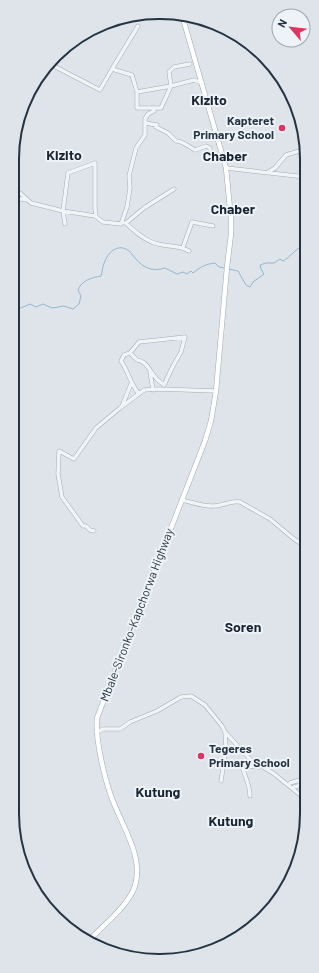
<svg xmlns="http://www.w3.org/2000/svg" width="319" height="973" viewBox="0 0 319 973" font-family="Barlow,sans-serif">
<rect width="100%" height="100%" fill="#dee4ea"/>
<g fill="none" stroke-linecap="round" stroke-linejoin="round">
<path stroke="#95b6ce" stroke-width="1" d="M229,269L238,271L246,285L250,287L253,282L264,274L261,269L260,265L266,263H274L280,259L283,261C290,257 293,252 299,248L304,249L305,253L302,262H305
M14,307L21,308L30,304L36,307L43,304L52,308L64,306L73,309L79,304L81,296L78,290C82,280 91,278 101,276C103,271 102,266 105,261C109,251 119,243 129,251C131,252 133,256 135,258C143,268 153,272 165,268L177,274L183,272L187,274L191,271L193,273C200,267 206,264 215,263L219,267L225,268"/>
<g stroke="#a3abb4" stroke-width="4.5">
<path id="minor" d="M50,64L100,90L112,69
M190,64L174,67L169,72L171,86L137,92V108H161L171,86L194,80L202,83
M137,92L132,75L112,69L138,26
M298,116V121L301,125
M145,123L157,125L156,127L168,133L176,141C183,141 189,147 195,150L206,146L210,148V151
M226,168L306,177
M268,172L275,168L286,155L306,149
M20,193L31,203L63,211L95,216L103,222L121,224L127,207L130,188L129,176L136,148L145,135V119L148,114L154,111V108
M15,198L27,200
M124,223H126L144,208L174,189
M126,223C135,232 145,241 158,244C169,247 179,245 189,251
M65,224L63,211L68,173L95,163V208L96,217
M183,247L192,222L213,226
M130,353L137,360C147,361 150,372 156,378C158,381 161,382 164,385L173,366L181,352L185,337L139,342L130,353L124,355L121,361C129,373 130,383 139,394
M150,372L153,390
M122,406L131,384
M182,500C192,502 204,507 214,506C223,506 231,500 240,502L270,519L294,539L305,546
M94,531L90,530L86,526H83L62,497L58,474L59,451L74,459L96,428L120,408L144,390L159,389L216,391
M96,732L104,729H120L130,722L157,711L181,697L191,696L205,705L222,726L225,732L250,759L273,773L304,798
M239,766L260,767
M242,766C245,777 250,785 250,796
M221,781L226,748L225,732
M290,783L303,779
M294,787L298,786L304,778"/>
</g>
<g stroke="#9ca9b7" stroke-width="5.5">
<path id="major" d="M88,941C101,928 125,908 133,891C147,859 121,825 111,796C104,776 95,738 97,718L205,441L211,421L216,391L227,267L231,234V219L226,168L182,15"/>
</g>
<use href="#minor" stroke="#f1f4f7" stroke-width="3.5"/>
<use href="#major" stroke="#fff" stroke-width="4.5"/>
</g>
<g fill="#dd3560" stroke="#eef3f7" stroke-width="1.5">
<circle cx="282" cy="128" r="4"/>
<circle cx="201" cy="756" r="4"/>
</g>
<g text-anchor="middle" stroke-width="4" stroke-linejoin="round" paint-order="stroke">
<g font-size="12" font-weight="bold" fill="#253342" stroke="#eef3f7" text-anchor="end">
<text x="274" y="125">Kapteret<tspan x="274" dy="14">Primary School</tspan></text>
<text x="209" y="753" text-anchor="start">Tegeres<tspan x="209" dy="14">Primary School</tspan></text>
</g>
<g font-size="12" fill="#253342" stroke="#eef3f7">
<text transform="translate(137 615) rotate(-69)" y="4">Mbale-Sironko-Kapchorwa Highway</text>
</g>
<g font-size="14" font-weight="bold" fill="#182433" stroke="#eef3f7">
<text x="209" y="105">Kizito</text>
<text x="64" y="160">Kizito</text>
<text x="225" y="161">Chaber</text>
<text x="233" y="214">Chaber</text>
<text x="243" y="632">Soren</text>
<text x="158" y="797">Kutung</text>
<text x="231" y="826">Kutung</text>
</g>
</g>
<path d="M0 0H319V973H0ZM159 19H160A140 140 0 0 1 300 159V814A140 140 0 0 1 160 954H159A140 140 0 0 1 19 814V159A140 140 0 0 1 159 19Z" fill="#dee4e9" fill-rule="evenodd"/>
<path fill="none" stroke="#253342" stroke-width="2" d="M159 19H160A140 140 0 0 1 300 159V814A140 140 0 0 1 160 954H159A140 140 0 0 1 19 814V159A140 140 0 0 1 159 19Z"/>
<g transform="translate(291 28) rotate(298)"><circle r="19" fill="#eef3f7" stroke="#9ea6af"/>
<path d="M0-3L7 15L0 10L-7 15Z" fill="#dd3560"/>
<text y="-6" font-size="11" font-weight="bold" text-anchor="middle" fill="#253342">N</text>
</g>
</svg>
